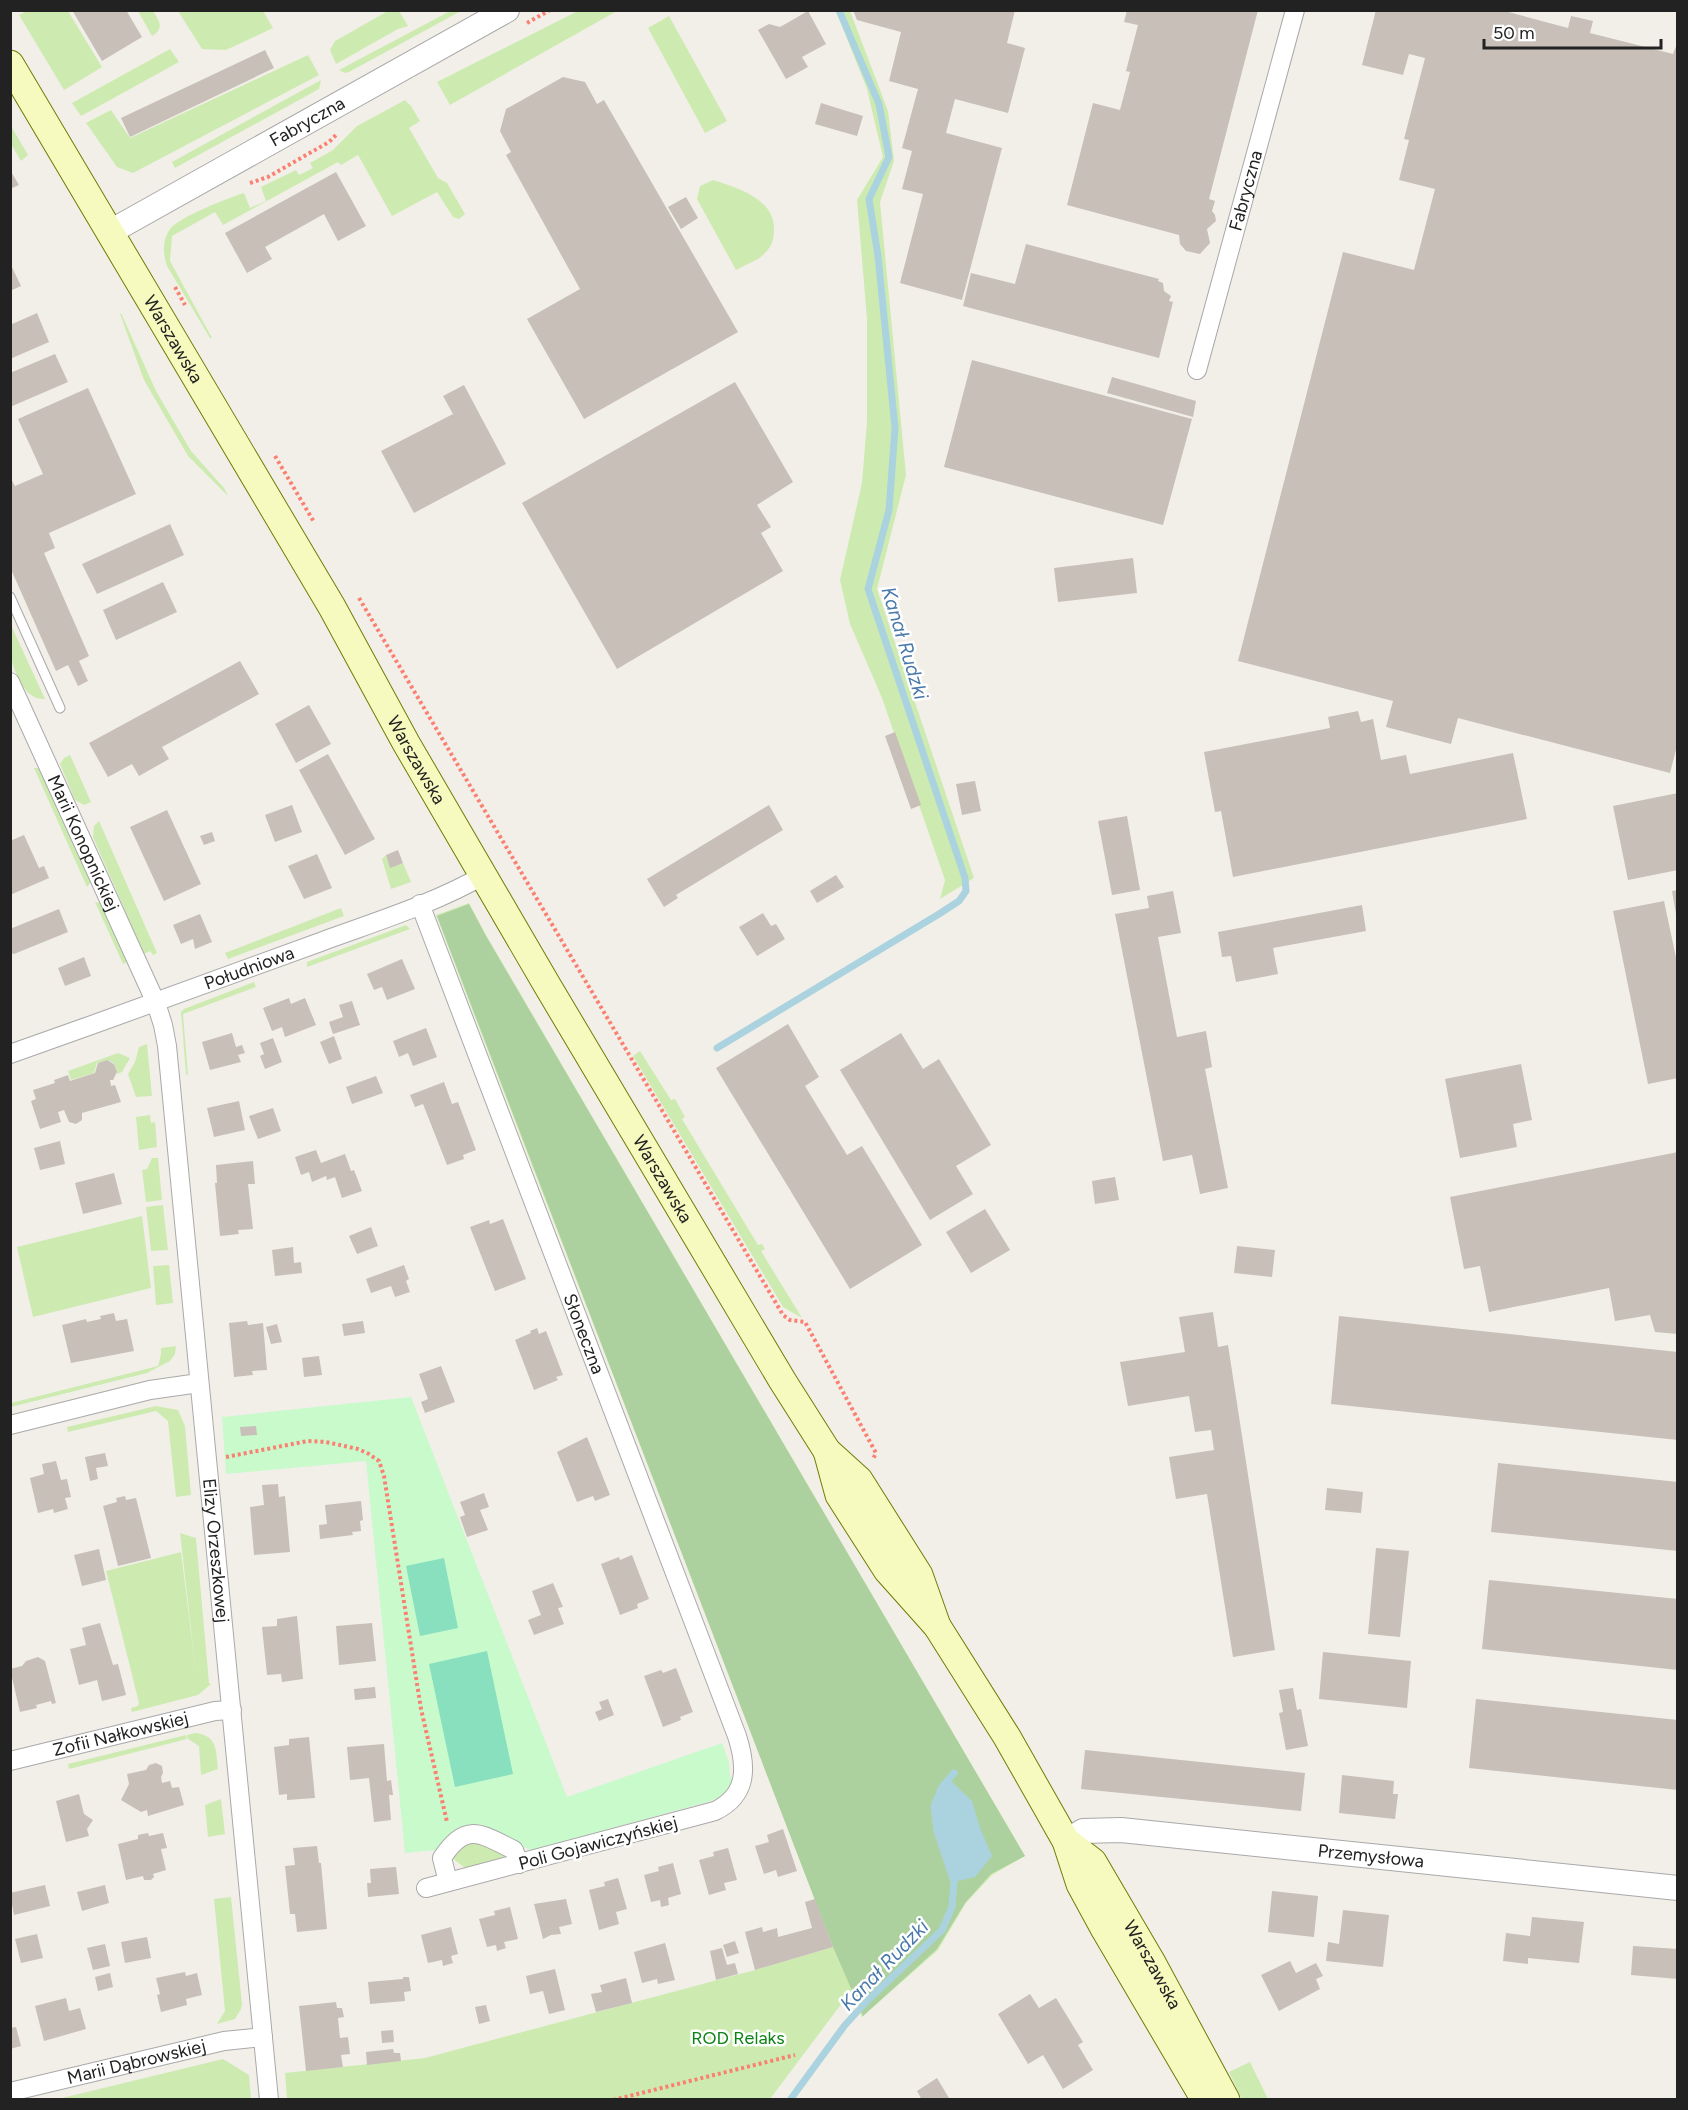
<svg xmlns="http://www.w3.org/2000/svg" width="1688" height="2110" viewBox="0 0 1688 2110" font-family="Figtree,sans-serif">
<rect width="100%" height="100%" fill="#f2efe9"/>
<path fill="#cdebb0" d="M452,10L461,11L349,72L345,73L339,70Z
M580,10L617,11L450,105L437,82Z
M27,11H68L102,67L64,90L19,15Z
M138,11H153C159,21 165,28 152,36Z
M178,11H263L273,28L226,50L202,49Z
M388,11H399L408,26L398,29L336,64L330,50L335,41Z
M836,11H850L888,111L894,161L880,202L906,475L877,589L974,878L940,899L945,880L882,698L850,624L840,580L862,483L867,421V319L857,200L883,157L867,89Z
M669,16L727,121L705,133L648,28Z
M170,49L179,62L81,116L72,103Z
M308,55L319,75L133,173L117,167L86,123L111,110L130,138Z
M321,80L319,89L175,168L172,162Z
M405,100L411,106L420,121L409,128L438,178L447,183L465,214L459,219L453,217L437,192L392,216L358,155L341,165L338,162L223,225L215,212L172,236L170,261L212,338H210L167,266C163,254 162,240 170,229C179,217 228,198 244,193L250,208L266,201L261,187L296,170L299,175L313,168L310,163L333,150L357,126Z
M11,126L28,155L21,161L11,144Z
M713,180C737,188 774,198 774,229C774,239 772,247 764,254C758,261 744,265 736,270L697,199L700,186Z
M121,313L156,391L191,451L224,488L228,496L188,456L144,380L120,314Z
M10,625H11L45,699C26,701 15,674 11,658C8,648 10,635 10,625Z
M70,755L91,802L84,805L75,800L60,764L64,758Z
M34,768H39L91,882L87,887Z
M99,821L157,953L153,955L150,951L144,954L93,837L94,826Z
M386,855L390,867L403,863L411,882L391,889L382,859Z
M95,902L100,903L127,962L123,964Z
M469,903L486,935L1025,1856L992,1875L966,1903L938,1950L862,2017L851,1991L770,2099H287L285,2073L425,2058L755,1970L833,1947C702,1602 567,1259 436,915Z
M341,908L344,916L228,959L225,953Z
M406,925L410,929L307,967V962Z
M254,982L256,987L183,1014L188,1075L186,1074L181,1012L184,1009Z
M147,1044L152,1096L136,1097L128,1074L135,1062L139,1047Z
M640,1051L671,1100L675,1099L685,1117L682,1119L758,1245L762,1244L765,1249L761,1251L802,1318L783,1307L633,1056Z
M118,1053L130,1058L122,1072L117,1074L114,1063L107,1060L97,1063L94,1073L71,1080L68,1071Z
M150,1115L151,1123L155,1122L157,1147L139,1150L136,1117Z
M152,1158H158L162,1200L146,1202L142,1170L147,1169Z
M163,1205L168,1250L151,1251L146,1207Z
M142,1216L151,1288L33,1317L17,1247Z
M169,1265L173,1303L156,1305L153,1266Z
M176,1346L175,1354L170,1361L147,1373L11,1407V1403L158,1366L161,1354V1348Z
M156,1406L178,1410L185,1426L191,1495L176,1497L168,1421L156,1411L68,1432L67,1427Z
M180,1533L196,1538L209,1683L211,1684L198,1695L132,1712L131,1708L138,1706L139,1703L106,1571L181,1552L196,1672Z
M195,1733C218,1735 216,1751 218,1769L201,1775L199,1746L188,1739L187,1735Z
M186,1735L187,1739L69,1769L68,1764Z
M221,1799L225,1834L208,1837L205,1805Z
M477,1842L509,1856L465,1868L452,1858L455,1846Z
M231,1897L242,2004L241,2009L235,2019L217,2024L225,2011L214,1899Z
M223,2059L249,2075L251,2099H58Z
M1250,2062L1268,2099H1242L1229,2072Z"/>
<path fill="#add19e" d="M469,904L486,936L1025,1856L991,1874L965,1903L937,1949L863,2016L833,1947L437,916Z"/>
<path fill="#c8facc" d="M411,1397L567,1797L722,1743L729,1762L730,1776L733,1779L726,1791L720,1797L711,1801L531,1850L476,1826L458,1827L436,1850L405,1853L366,1461L226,1474L222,1417Z"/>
<path fill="#88e0be" d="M444,1558L458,1628L420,1636L406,1566Z
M487,1651L513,1774L455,1787L429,1664Z"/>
<path fill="#aad3df" d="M949,1779L972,1801L980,1828L992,1856L975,1877L954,1882C943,1848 921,1811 949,1779Z"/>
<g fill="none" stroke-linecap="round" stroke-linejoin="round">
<path stroke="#aad3df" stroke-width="7" d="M717,1048L939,914L959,901L966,891L965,878L868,589L889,510L895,428L878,256L869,199L889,157L879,104L839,10
M790,2100L845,2025L868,2000L942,1930L952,1907L954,1882L937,1831L934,1806L942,1787L954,1773"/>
</g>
<path fill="#c7bfb8" d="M72,10H126L142,37L102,61Z
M853,10H1015L1007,43L1025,48L1008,113L955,99L946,133L1002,148L962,300L900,283L923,194L902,189L912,151L902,148L918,89L889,81L901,32L857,20Z
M1127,10H1258L1209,199L1215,201L1212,211L1215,215L1216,221L1207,229L1210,243L1200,254L1186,251L1180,244L1179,235L1067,205L1093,103L1120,110L1130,72L1126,71L1138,25L1124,22Z
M1376,10H1501L1568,28L1571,16L1593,21L1590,33L1673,54L1678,41V742L1670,773L1458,718L1451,744L1386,727L1393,701L1238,661L1343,252L1414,270L1435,189L1399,180L1409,140L1404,139L1425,58L1409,54L1403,75L1362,65Z
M808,11L826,44L802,57L808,67L786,79L758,30L769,24L780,27Z
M265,50L274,68L130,137L121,118Z
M563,77L585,82L597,104L604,100L738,332L584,419L527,319L580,289L506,155L511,152L500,131L506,109Z
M821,103L863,116L857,136L815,124Z
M10,170L19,185L10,189Z
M336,172L366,226L338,241L324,214L265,247L272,259L247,273L225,233Z
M686,197L698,218L681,229L668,207Z
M1026,244L1159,279L1158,281L1163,283L1164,291L1171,296L1169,301L1173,302L1159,358L963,306L971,273L1015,284Z
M10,263L21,286L10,291Z
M37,313L49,342L10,359V325Z
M55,354L68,382L10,407V373Z
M972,360L1192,419L1163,525L944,467Z
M1112,377L1196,401L1193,417L1107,393Z
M735,382L793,482L757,505L771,527L761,533L783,571L617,669L522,503Z
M464,385L506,464L414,513L381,451L453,414L443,396Z
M88,388L136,494L49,533L55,548L44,553L89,656L79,661L88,681L78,686L68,665L56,671L10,567V477L15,486L43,474L18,419Z
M170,524L184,555L97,594L82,564Z
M1133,558L1137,593L1058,602L1054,568Z
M163,582L177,612L116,640L103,610Z
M240,661L259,694L162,747L169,759L139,776L132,764L108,777L89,743Z
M309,705L331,744L296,763L275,724Z
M1358,711L1361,722L1373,719L1381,760L1406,755L1410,774L1513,753L1527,819L1233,877L1221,811L1215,812L1204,752L1330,728L1328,717Z
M895,732L921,805L911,809L885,736Z
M328,754L375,839L345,855L299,770Z
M975,781L981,811L962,815L956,784Z
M1678,793V870L1628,880L1613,806Z
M292,805L302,832L275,842L265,815Z
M769,805L783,830L676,895L678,898L664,907L647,879Z
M167,810L201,884L164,901L130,827Z
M1127,816L1140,890L1112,895L1098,821Z
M212,832L215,841L204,845L200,836Z
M24,835L39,868L44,866L49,878L10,895V841Z
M398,850L403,863L390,868L386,855Z
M317,854L332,888L304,899L288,866Z
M836,875L844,887L817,903L810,891Z
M1678,890V914H1676L1672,891Z
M1173,891L1181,933L1158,937L1177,1037L1206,1031L1212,1067L1205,1069L1228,1188L1200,1194L1192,1155L1163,1161L1115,914L1149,908L1147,896Z
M1664,901L1678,967V1078L1648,1084L1613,911Z
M1362,905L1366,931L1273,948L1278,974L1236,982L1231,956L1222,957L1218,932Z
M59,909L68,932L14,954L10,953V929Z
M763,913L771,926L776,924L785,939L757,956L739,927Z
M200,914L212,942L195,949L193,939L181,944L173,925Z
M84,957L91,976L65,986L58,968Z
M402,959L415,989L387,1000L382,987L374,990L367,974Z
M289,998L291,1004L305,998L316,1025L285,1037L282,1027L272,1031L263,1008Z
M352,1001L360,1025L333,1034L329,1022L343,1017L339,1005Z
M788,1024L819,1077L805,1086L847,1155L862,1146L922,1245L850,1289L716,1068Z
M426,1028L437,1057L413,1066L408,1053L399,1057L393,1041Z
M232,1033L236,1047L242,1045L245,1053L238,1055L241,1062L210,1070L202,1042Z
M901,1033L923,1069L939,1059L991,1145L956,1166L973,1194L930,1220L840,1070Z
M334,1036L342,1059L329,1064L320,1042Z
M273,1038L282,1062L265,1069L260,1056L264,1054L260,1043Z
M107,1060L114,1064L117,1072L113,1080H110L111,1086L115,1085L121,1102L82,1113V1120L76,1124L69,1122L64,1110L58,1112L61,1122L40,1129L31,1101L36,1099L33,1090L55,1083L54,1080L68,1075L70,1081L95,1073L98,1063Z
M1521,1064L1532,1120L1513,1124L1517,1147L1460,1158L1445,1079Z
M376,1076L383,1093L352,1104L346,1087Z
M444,1082L452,1104L458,1102L476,1150L463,1155L464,1159L447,1165L423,1104L415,1107L410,1095Z
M239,1101L245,1130L214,1137L207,1108Z
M273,1108L281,1131L258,1139L249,1116Z
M60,1141L65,1164L40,1170L34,1148Z
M316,1150L321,1163L345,1154L351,1171L354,1170L362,1191L342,1198L335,1177L327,1180L326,1176L312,1182L309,1172L301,1175L295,1157Z
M1678,1152V1334L1655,1332L1650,1315L1615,1321L1609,1288L1489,1312L1480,1266L1464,1269L1450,1197Z
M253,1161L255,1184H248L253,1229L238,1230L239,1234L220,1236L215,1183H217L216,1165Z
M114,1173L122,1204L83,1214L75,1183Z
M1115,1177L1119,1200L1095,1204L1092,1181Z
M985,1209L1010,1250L971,1273L946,1232Z
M503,1219L526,1279L495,1291L470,1227L489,1220L490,1224Z
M371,1227L378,1246L357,1254L349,1236Z
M1237,1246L1275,1250L1272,1277L1234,1273Z
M293,1247L294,1263L301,1262L302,1273L275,1276L272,1250Z
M404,1265L409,1279L406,1281L410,1292L395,1297L391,1286L371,1293L366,1279Z
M1213,1312L1218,1347L1228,1345L1275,1650L1233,1657L1207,1494L1176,1499L1169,1457L1214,1450L1211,1430L1195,1432L1189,1396L1128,1406L1120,1362L1185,1352L1179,1317Z
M114,1313L116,1321L127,1319L134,1351L71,1363L62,1325L86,1319L87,1322L101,1319L100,1316Z
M1339,1316L1678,1352V1440L1331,1404Z
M247,1321L248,1325L263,1323L267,1370L252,1371L253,1375L234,1377L229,1323Z
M363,1321L365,1333L344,1336L342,1324Z
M277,1324L282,1342L271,1344L266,1327Z
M537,1328L539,1334L546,1331L563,1375L556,1377L558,1380L534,1390L515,1340L531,1333L530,1331Z
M319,1356L322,1375L304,1377L302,1358Z
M441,1366L455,1402L425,1413L421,1402L428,1399L419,1374Z
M256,1426L257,1435L241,1436L240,1427Z
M587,1437L610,1495L595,1501L593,1496L577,1502L557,1452Z
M105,1453L108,1466L96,1468L98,1479L90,1481L85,1457Z
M56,1461L61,1480L67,1479L71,1497L65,1498L68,1509L54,1513L53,1509L38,1513L30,1478L44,1474L42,1464Z
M1498,1463L1678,1482V1551L1491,1532Z
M278,1484L279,1497L285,1496L290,1552L254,1555L250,1507L264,1505L262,1485Z
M1327,1488L1363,1492L1361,1513L1325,1510Z
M484,1493L489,1507L480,1510L488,1530L467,1537L460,1517L465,1515L460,1502Z
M125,1496L126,1500L136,1498L151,1558L118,1566L103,1506L117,1502L116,1498Z
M361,1501L363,1520L360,1521L361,1531L352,1532L353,1535L320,1539L319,1525L327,1524L325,1505Z
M1376,1548L1409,1551L1400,1637L1368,1634Z
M99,1549L106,1580L82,1586L74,1555Z
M632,1555L649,1599L637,1604L638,1608L620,1615L601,1564L619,1557L620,1560Z
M1489,1580L1678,1599V1670L1482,1649Z
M553,1583L563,1607L558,1608L564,1624L534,1635L528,1620L541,1615L532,1591Z
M297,1616L303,1679L282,1682L281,1674L267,1675L262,1627L277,1626V1619Z
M100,1623L113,1665L118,1664L126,1695L102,1701L97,1680L79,1685L70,1649L86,1645L82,1628Z
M372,1623L376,1661L339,1665L336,1626Z
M1323,1652L1411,1661L1407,1708L1319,1699Z
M38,1657L45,1661L56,1703L52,1704L51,1701L36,1705L37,1708L20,1712L10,1669L22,1666L26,1661Z
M676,1668L693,1712L680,1717L681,1720L663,1727L644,1676L661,1670L663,1673Z
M375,1687L376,1698L355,1700L354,1689Z
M1293,1688L1297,1710L1301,1709L1308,1746L1286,1750L1279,1713L1283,1712L1279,1690Z
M608,1699L614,1715L599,1721L595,1712L602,1709L599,1702Z
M1476,1699L1678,1720V1790L1469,1768Z
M309,1737L315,1798L287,1800V1794L279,1795L274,1747L289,1745V1739Z
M384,1744L387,1781L391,1780L393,1795H389L391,1820L374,1822L369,1778L350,1780L347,1747Z
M1085,1750L1305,1773L1301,1811L1081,1789Z
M156,1763L162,1766L163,1773L161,1777L162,1783L170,1781L172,1788L179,1787L184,1805L148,1816L147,1810L141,1812L121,1800L129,1784L127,1774L146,1770L149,1765Z
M1342,1775L1394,1781L1393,1794H1398L1395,1819L1339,1813Z
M79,1794L84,1814L93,1820L87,1829L89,1836L66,1842L56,1801Z
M783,1829L797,1871L778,1877L776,1870L764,1874L755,1846L769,1842L767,1835Z
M148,1833L149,1836L163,1833L167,1848L161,1849L166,1870L153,1874L154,1877L151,1880H144L143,1876L126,1880L118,1844L138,1839V1835Z
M317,1846L319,1863H321L327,1929L297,1932L295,1914H290L285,1866L295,1865L293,1848Z
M728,1848L737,1880L724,1883L726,1890L709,1895L699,1860L714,1856L713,1852Z
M673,1863L681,1894L668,1898L669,1905L661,1907L660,1900L651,1902L644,1875L659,1871L658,1867Z
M396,1867L399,1894L368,1897L367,1883H371L370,1869Z
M618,1878L627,1909L616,1912L619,1924L599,1930L589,1890L605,1886L604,1882Z
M45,1885L50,1906L14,1915L10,1893Z
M105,1885L109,1903L82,1911L77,1892Z
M1272,1891L1318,1896L1314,1937L1268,1932Z
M566,1899L572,1924L559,1927L561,1934L551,1935L543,1939L534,1904Z
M815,1899L833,1947L755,1970L745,1932L762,1927L763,1932L777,1928L778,1937L812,1928L805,1902Z
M510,1907L518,1939L504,1942L506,1948L497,1951L496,1945L487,1947L479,1919L495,1915L494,1911Z
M1343,1910L1389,1915L1383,1967L1326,1961L1328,1942L1339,1944Z
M1532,1917L1584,1922L1579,1963L1528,1958V1964L1503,1961L1506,1933L1530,1936Z
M451,1927L458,1954L451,1956L453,1963L443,1966L442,1960L428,1963L421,1935Z
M37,1934L43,1958L21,1963L15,1939Z
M147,1937L151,1958L125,1963L121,1942Z
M735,1941L739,1953L727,1957L723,1945Z
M665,1943L675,1980L658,1984L657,1979L642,1983L634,1952Z
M105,1944L110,1966L93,1970L87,1948Z
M1633,1946L1678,1949V1979L1631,1975Z
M722,1948L727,1965L735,1963L738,1974L716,1980L710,1951Z
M1290,1961L1296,1973L1316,1963L1323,1976L1316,1979L1320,1989L1279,2011L1261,1975Z
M555,1969L565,2010L549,2014L543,1991L530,1994L526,1976Z
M185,1972L186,1976L197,1973L202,1995L186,1999L187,2005L161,2012L157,1995L160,1994L156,1978Z
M110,1973L113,1987L98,1991L95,1977Z
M403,1977H409L411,1991L404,1992L405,2001L370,2004L368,1982L403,1979Z
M626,1978L632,2003L596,2012L591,1994L602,1992L600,1985Z
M1030,1994L1039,2008L1056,1998L1083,2042L1078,2045L1093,2070L1063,2089L1043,2055L1028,2064L998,2014Z
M66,1998L69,2011L80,2008L86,2029L44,2041L35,2006Z
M336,2002L337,2008H342L344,2017L338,2018L340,2038L348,2037L350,2054L341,2055L343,2067L306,2071L299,2006Z
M486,2005L490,2021L479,2024L475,2007Z
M16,2027L21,2046L10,2049V2028Z
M393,2030L394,2042L382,2043L381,2031Z
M393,2049L394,2053H400L401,2061L367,2065L366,2052Z
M937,2078L949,2098L922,2100L917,2091Z"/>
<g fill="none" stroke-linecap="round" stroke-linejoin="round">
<g stroke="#a9a9a9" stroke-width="11">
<path id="service" d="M10,597L60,708"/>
</g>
<g stroke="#a9a9a9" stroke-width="20">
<g id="minor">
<path id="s1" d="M1197,370L1295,10"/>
<path id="s2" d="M10,682L156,1003L163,1025L167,1046L269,2100"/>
<path id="s3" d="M420,904L737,1736C747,1767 748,1795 715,1811L426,1888"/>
<path id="s4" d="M10,1054C112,1018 214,981 315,944C371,923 432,905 484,875"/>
<path d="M10,1425L150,1390L199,1383"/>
<path id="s5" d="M10,1761L215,1711L232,1710"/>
<path d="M448,1882L442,1858C466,1821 481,1834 514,1850L519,1864"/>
<path id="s6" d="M10,2092L224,2041L263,2037"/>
</g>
</g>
<g stroke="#a9a9a9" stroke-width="26">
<g id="tertiary">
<path id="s7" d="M110,232L507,10"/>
<path id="s8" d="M1066,1841L1083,1831L1121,1830L1678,1888"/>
</g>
</g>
<g stroke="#707d05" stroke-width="29">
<g id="secondary">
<path id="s9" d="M10,64L332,607L406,743L547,985L782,1380L827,1451L859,1480L919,1575L937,1626"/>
<path d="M827,1451L839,1495L887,1570L937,1626L1007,1737L1066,1841L1080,1884L1105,1930L1205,2100"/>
<path id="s10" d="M1066,1841L1093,1862L1151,1961L1226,2100"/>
</g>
</g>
<path stroke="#fa8072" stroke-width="4" stroke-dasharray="3 3" stroke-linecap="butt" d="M527,23L550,10
M250,183L268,177L329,142L337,134
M175,287L185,305
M275,456L314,522
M359,598L783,1315L790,1320L805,1322L876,1453L873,1459
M226,1457L308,1441L326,1442L358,1449L369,1454L379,1461L384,1476L421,1709L447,1822
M613,2100L795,2055"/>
<use href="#service" stroke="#fff" stroke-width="9"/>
<use href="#minor" stroke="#fff" stroke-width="18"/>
<use href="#tertiary" stroke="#fff" stroke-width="24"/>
<use href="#secondary" stroke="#f7fabf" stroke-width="27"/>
</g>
<g text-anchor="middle" stroke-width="5" stroke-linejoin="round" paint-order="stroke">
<g font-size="18" fill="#222" stroke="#fff">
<text dy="6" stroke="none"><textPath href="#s7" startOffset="226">Fabryczna</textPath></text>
<text dy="6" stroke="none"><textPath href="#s1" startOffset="186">Fabryczna</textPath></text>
<text dy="6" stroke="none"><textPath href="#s9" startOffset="320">Warszawska</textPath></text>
<text dy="6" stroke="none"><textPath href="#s9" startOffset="806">Warszawska</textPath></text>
<text dy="6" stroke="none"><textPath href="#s2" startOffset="177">Marii Konopnickiej</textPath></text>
<text dy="6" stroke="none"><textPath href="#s4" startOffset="254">Południowa</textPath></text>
<text dy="6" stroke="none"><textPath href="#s9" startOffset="1292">Warszawska</textPath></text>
<text dy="6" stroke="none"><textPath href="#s3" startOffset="460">Słoneczna</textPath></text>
<text dy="6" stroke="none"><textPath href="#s2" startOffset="904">Elizy Orzeszkowej</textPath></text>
<text dy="6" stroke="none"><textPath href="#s5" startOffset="114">Zofii Nałkowskiej</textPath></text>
<text transform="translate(598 1843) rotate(-15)" y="6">Poli Gojawiczyńskiej</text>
<text dy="6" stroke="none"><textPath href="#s8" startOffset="309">Przemysłowa</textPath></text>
<text dy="6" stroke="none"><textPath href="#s10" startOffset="153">Warszawska</textPath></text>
<text dy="6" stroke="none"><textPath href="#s6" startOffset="130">Marii Dąbrowskiej</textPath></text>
</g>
<g font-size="18" fill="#0c8416" stroke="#fff">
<text x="738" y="2044">ROD Relaks</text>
</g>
<g font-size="20" font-style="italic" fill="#4a7aab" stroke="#fff">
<text transform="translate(905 643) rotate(73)" y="7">Kanał Rudzki</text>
<text transform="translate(884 1965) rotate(-46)" y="7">Kanał Rudzki</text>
</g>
</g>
<rect width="1688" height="2110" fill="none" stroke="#222222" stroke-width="24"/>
<path d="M1484 39v9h177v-9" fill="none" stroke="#222222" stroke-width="3"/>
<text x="1493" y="39" font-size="18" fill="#222222" stroke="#ffffff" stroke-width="4.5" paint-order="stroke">50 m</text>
</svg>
